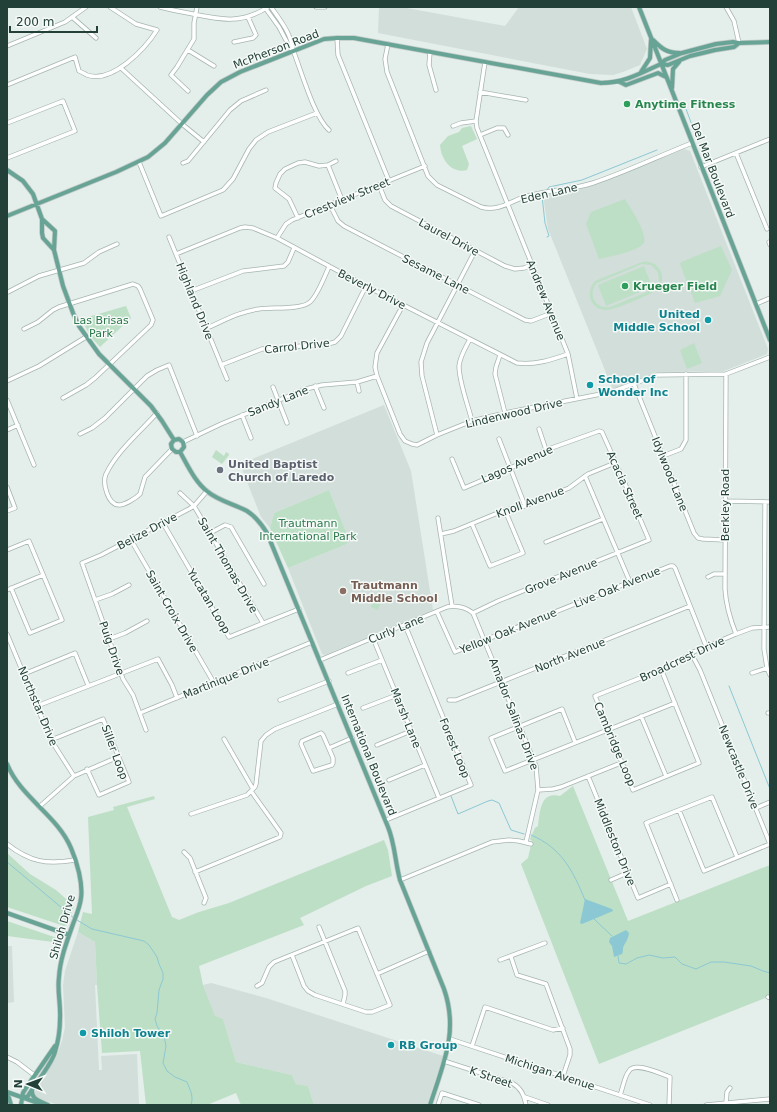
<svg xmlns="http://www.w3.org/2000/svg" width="777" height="1112" viewBox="0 0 777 1112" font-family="'DejaVu Sans',sans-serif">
<rect width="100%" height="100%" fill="#e4eeea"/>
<path fill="#d2ded9" d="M379,7H401L505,26L519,7H631L647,49L640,65L623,72L613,75L590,74L378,33Z
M684,149L690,151L768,349L767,354L724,371L657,372L613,390L548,229L543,195L565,192L590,186Z
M384,405L411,471L433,610L325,655L322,654L288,568L347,544L349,539L329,490L274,513L270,528L261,517L240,464Z
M78,932L95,942L97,985H95L99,1070H102L101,1056L137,1054L139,1105H58L38,1098L35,1097L34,1093L56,1058L62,1041L65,1027L63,985L65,971Z
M7,946H12L14,1002L7,1003Z
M211,983L266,998L443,1056L427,1105H314L308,1086L296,1084L292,1075L236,1062L223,1019L215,1017L203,985Z"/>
<path fill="#bddfc6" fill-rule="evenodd" d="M471,126L477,139L462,146L469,164L467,170C451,174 441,159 440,145L448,136L459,132L462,128Z
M625,199C631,209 647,232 644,243C637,252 611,256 599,259L586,224L591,212Z
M721,246L732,270L720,296L695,303L680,264L681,262Z
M642,262C649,261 656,263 660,270C664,277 662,285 657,290C652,294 612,311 606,310C590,310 585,292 595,281ZM642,264L651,265L658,272L659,282L654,289L610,307C595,309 587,294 597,283Z
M644,266L652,287L606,306L598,285Z
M126,306L131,318L100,347L91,337L81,319Z
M694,343L702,363L687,369L680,350Z
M216,450L224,456L226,452L229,454V455L222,464L212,457Z
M329,490L349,539L347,544L288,568L270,528L274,513Z
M375,596L382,599L378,610L371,607Z
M573,786L628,921L770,865V996L599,1064L521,864L528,858L532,841L530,839L535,828L538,826C540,812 540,791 560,796Z
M154,796L155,799L127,807L172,917L179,920L199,912L229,903L384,840L388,850L392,876L366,886L300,918L304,925L199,966L203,985L215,1016L223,1019L236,1062L292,1075L296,1084L308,1086L314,1105H241L236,1093L207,1105H146L140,1051L102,1053L97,985L95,942L78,932L83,912L92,914L88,817L114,810L113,807Z
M7,853L30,874L56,890L74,906L67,925L64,926L7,907Z
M7,921L60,939L61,943L7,936Z"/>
<path fill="#8cc8d3" d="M585,899L612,909L613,911L582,924L580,923Z
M626,930L629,933C628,941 624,944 623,948C623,950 623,952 622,954L614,957L612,946L609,942L610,938Z"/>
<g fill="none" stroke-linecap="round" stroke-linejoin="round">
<path stroke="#8cc8d3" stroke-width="1" d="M686,109L695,133
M547,190L549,187L582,180L657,150
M542,196L545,223L549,236L547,237
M729,686L770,789
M451,796L458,814L488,801L492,800L499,803L511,830L524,834
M531,835C562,848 573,871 585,900
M7,862L74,918
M594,919L612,936
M77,920L92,929L144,941L149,945L157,957L159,964L163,973V979L159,990L157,1013L155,1019L157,1026L164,1036L166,1046L163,1063L167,1071L175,1077L187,1082C190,1090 194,1096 191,1105
M618,956L619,963L626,964L637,958L649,955L663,958L675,957L682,964L696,969L711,962H724L751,966L763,971L770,973"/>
<g stroke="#a6b6b1" stroke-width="5">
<path id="minor" d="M160,7C171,10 182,12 193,14C222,20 242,24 268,7
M271,7C280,20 291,33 293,50C301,70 314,117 329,130
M316,7H325
M726,7L734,21L739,43
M266,9L279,27L288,44L292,50
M72,17L96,38
M337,38L338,55L389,181
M234,42L253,38L256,35L248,17
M388,44L385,59L387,72L428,176L437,185L481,207C498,212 511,201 527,196C549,190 571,190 593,183C626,172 659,156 692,143
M7,46L65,22L86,7
M188,50L214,66
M430,52L429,65L436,90
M485,62L476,121L477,128L568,354L577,399
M121,68L182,124L204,142
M7,85L75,57L79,71C82,72 85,74 87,75C112,84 145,49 157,30L136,24L110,7
M188,91L171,75L177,67L194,39V23L197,7
M480,92L526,100
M7,123L63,101L75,131L7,158
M453,126L461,123L476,121
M480,135L497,128H504L508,135
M736,153L767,229
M139,162L161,216L223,190L233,179L249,149L256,140L268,132L317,113
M183,163L188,161L230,110L241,101L266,90
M328,165L336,161
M701,167L770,139
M379,185L385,200L391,206L505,266L515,269L524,268L532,265
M330,205L338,221L344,226L525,320L531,321L552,313
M298,218L289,199L275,188L276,183L280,174L285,169L298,163L305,162L319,166L328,165L342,200
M169,237L227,379
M277,238L286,224L292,220L425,166
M769,242L770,245
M176,254L240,228L245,227L253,228L277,238L366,286L517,363C536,365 551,360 568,354
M191,291L243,271L284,266L288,262L294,248
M8,292L39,276L84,263L99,252L117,244
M756,304L770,298
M403,305L377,353L375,367L377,376L400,434L405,441L412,444L417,445L437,435L472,421L505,413L611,392L657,375L726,374L770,357
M207,328C223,321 241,311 259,309C272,307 301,310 310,302C318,295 324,277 329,267
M24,329L38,322L53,310L59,307L133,284L138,286L140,289L153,320L151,325L95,378L86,385L63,398
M470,339C466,347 460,356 459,366C459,382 468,405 472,421
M500,355L496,367L495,374L505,413
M221,365L262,349L328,344L335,342L341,336L366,286
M726,374L725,589C726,605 730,619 736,634
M7,381L39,366L86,337
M357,382L359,391
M634,384L694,533L698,538L703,539L725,540
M315,386L324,408
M273,387L287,423
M7,400L34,465
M157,413C140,432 117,451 106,474C102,483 108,505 119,505C125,505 136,498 140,494L145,477L172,449
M242,415L251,438
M539,429L546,450
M7,430L18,425
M80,434L92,428L105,418L147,376L157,370L169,365L197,436
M437,435L422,376L421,362L427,343L475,251
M499,439L525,506
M183,442L221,424L306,389L322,385L357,382L377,376
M663,456L681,449L686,440V374
M452,459L464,488L511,468L546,450L599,431L602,432L623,479L649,540L498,601L473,613
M585,476L630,582
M7,487L15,508L7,511
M180,493L194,506L263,623
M725,501L770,502
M765,502L764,649L767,668L770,675
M438,518L452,606
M163,523L229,637L299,609
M472,524L490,566L523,553L505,510
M210,533L225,525L231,527L264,584
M441,534L454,531L505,510L525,506L569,488L588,474L615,463
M131,540L214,683
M546,542L603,519
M7,550L29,541L62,620L30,633L11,588
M708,577L714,574H725
M7,590L43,575
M95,600L112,594L129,585
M437,612L455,652L670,566H673L675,568L706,646
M7,634L51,740L74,776
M373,638L439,798
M109,639L125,633L147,621
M320,660L447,607C457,605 465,607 473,613L536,766L538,790L526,842
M661,669L699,763L633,790L595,696L673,665L691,653L736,634L752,628L770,627
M348,673L382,660
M752,673L767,668
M24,674L75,653L88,685
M280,700L329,681
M449,700H456L690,606
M37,706L158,659L172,685L177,698
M363,708L397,695
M140,713L312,642
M768,713H770
M641,716L666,776
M146,730L133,695L123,679L82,563L101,555L189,509L194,506L207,491
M321,733L323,735L333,758V763L332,765L313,771L301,744L302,741Z
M224,739L253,789
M51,740L103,719L129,782L99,795L87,769
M575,742L562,709L491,738L505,771L675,703
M377,745L411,731
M329,748L352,738
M588,776L638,898L671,884
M389,780L425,765
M538,790L553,789L561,787L621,763
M39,807L74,776L118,757
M756,808L770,802
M679,810L704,871L770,844L700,670L691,653
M191,814L247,795L255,787L256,784L261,741L266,735L275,729L338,704
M386,820L471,785L405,625
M7,844C30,862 47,865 75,860
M184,852L190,858L206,898L204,903
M195,872L280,837L281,833L251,791
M400,880L492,842L509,840L519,841L531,844
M611,880L627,873
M677,900L646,823L712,797L737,857
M319,927L345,991V995L343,1004
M511,957L517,975L546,984L570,1049V1055L563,1076
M500,960L545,943
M377,974L429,951
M257,986L262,983L269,967L274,962L358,928L390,1005L372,1012H366L315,995L308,991L304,986L292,955
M768,997L770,998
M450,1039L650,1105
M472,1046L485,1007L553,1030L563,1028
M7,1057L17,1062L34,1075
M444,1061L512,1083C521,1088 524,1095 526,1105
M620,1095C623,1088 624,1077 629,1071C635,1061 661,1074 670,1077L669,1105
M525,1097L548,1105
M726,1103L727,1092L730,1088
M438,1105L442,1093L479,1105
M706,1105L770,1099"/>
</g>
<g stroke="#c1cac7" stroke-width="5.5">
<path id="major" d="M639,7L770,340
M653,40C662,49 667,53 680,53
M661,64L668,65L690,56L715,50L734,47L739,43
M641,72L650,58L651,40
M620,82L626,85L658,73L666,77
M672,88L673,69L679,62
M7,170L23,181L33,194L42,219V233L43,238L54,250
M7,216L116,172L148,157L165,143L207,95L221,82L240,72L324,39L337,38H354L601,83C624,83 641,73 661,64L665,60L682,53L716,44L733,42L739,43L770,42
M42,219L55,231L54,250L63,286L73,313L79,326L99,354L151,406L162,421L174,440
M174,440L179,439L183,442L184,447L180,452
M174,440L171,444L172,449L176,452H180
M180,452C188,466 195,482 208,492C219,501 234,504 247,511C255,516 262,525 267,533L388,827C395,844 395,862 400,880L444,989C459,1032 443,1064 430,1105
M7,764C21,798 57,815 71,848C77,862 83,883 81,898C80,907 76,916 73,924C67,941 60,959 59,977C57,991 61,1005 60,1019C60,1030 58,1042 55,1052C52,1064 35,1084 28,1096L23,1098
M7,913L69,935
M32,1090C31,1100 41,1101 48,1105
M7,1092L44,1105
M7,1095L9,1098L11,1105
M21,1105L23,1093L26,1088L55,1046"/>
</g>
<use href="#minor" stroke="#fff" stroke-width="3.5"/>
<use href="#major" stroke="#68a495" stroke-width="4"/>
</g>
<g fill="#2e9e5b" stroke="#f5faf8" stroke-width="1.5">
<circle cx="627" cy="104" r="4"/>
<circle cx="625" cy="286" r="4"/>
</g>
<g fill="#0f9aa8" stroke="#f5faf8" stroke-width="1.5">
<circle cx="708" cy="320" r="4"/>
<circle cx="590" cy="385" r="4"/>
<circle cx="83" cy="1033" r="4"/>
<circle cx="391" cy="1045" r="4"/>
</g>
<circle fill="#6b7280" stroke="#f5faf8" stroke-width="1.5" cx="220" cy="470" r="4"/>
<circle fill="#8d6e63" stroke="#f5faf8" stroke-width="1.5" cx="343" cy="591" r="4"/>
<g text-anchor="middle" stroke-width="3" stroke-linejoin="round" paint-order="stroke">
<g font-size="11" fill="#234038" stroke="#f5faf8">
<text transform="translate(276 49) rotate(-21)" y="4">McPherson Road</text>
<text transform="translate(713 170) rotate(69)" y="4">Del Mar Boulevard</text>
<text transform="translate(549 193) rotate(-13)" y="4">Eden Lane</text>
<text transform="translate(347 198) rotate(-22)" y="4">Crestview Street</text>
<text transform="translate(449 237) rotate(28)" y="4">Laurel Drive</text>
<text transform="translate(436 274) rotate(27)" y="4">Sesame Lane</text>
<text transform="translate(372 289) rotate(27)" y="4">Beverly Drive</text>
<text transform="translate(546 300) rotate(68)" y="4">Andrew Avenue</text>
<text transform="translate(195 301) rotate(68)" y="4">Highland Drive</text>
<text transform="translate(297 346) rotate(-6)" y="4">Carrol Drive</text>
<text transform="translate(278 401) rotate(-22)" y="4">Sandy Lane</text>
<text transform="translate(514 413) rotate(-13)" y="4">Lindenwood Drive</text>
<text transform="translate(517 464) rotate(-24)" y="4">Lagos Avenue</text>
<text transform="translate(670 474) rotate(68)" y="4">Idylwood Lane</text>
<text transform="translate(625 485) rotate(66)" y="4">Acacia Street</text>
<text transform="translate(530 502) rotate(-20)" y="4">Knoll Avenue</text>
<text transform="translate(725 505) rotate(-90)" y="4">Berkley Road</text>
<text transform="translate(147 531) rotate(-28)" y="4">Belize Drive</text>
<text transform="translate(228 565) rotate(60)" y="4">Saint Thomas Drive</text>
<text transform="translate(561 576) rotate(-22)" y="4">Grove Avenue</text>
<text transform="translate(617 587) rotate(-22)" y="4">Live Oak Avenue</text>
<text transform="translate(209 601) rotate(59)" y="4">Yucatan Loop</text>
<text transform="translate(172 611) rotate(60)" y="4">Saint Croix Drive</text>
<text transform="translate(396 629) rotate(-22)" y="4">Curly Lane</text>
<text transform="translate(508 631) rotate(-22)" y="4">Yellow Oak Avenue</text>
<text transform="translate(112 648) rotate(71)" y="4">Puig Drive</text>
<text transform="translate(570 655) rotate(-22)" y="4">North Avenue</text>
<text transform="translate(682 659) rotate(-25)" y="4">Broadcrest Drive</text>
<text transform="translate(226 678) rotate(-22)" y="4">Martinique Drive</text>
<text transform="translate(38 706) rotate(67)" y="4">Northstar Drive</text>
<text transform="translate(514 714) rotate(69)" y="4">Amador Salinas Drive</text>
<text transform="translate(406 718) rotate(68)" y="4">Marsh Lane</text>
<text transform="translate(615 744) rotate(67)" y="4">Cambridge Loop</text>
<text transform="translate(455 748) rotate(68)" y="4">Forest Loop</text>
<text transform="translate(115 752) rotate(70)" y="4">Siller Loop</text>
<text transform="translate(369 755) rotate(68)" y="4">International Boulevard</text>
<text transform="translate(739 767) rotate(68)" y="4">Newcastle Drive</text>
<text transform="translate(615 842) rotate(68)" y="4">Middleston Drive</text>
<text transform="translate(62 927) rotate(-74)" y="4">Shiloh Drive</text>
<text transform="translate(550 1072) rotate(18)" y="4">Michigan Avenue</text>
<text transform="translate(491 1077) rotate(19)" y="4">K Street</text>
</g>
<g font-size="11" font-weight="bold" fill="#27864d" stroke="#f5faf8" text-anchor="start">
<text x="635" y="108">Anytime Fitness</text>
<text x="633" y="290">Krueger Field</text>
</g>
<g font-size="11" font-weight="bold" fill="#0d838f" stroke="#f5faf8" text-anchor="start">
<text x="700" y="318" text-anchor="end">United<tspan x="700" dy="13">Middle School</tspan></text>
<text x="598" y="383">School of<tspan x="598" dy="13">Wonder Inc</tspan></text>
<text x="91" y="1037">Shiloh Tower</text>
<text x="399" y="1049">RB Group</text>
</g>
<g font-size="11" fill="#2c784a" stroke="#f5faf8">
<text x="101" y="324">Las Brisas<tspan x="101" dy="13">Park</tspan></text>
<text x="308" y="527">Trautmann<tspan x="308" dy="13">International Park</tspan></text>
</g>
<g font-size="11" font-weight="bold" fill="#5b616d" stroke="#f5faf8" text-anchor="start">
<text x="228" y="468">United Baptist<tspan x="228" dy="13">Church of Laredo</tspan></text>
</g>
<g font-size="11" font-weight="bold" fill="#785e54" stroke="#f5faf8" text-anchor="start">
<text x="351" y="589">Trautmann<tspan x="351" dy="13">Middle School</tspan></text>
</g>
</g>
<rect width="777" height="1112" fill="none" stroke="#234038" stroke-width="16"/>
<g transform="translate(28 1084) rotate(271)" stroke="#f5faf8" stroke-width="3" paint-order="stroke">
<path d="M0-3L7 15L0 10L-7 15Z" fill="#234038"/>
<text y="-6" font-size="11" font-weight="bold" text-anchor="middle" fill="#234038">N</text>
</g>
<path d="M10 26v6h87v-6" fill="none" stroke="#234038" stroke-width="2"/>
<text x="16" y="26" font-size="12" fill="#234038" stroke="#f5faf8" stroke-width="3" paint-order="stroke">200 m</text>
</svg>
